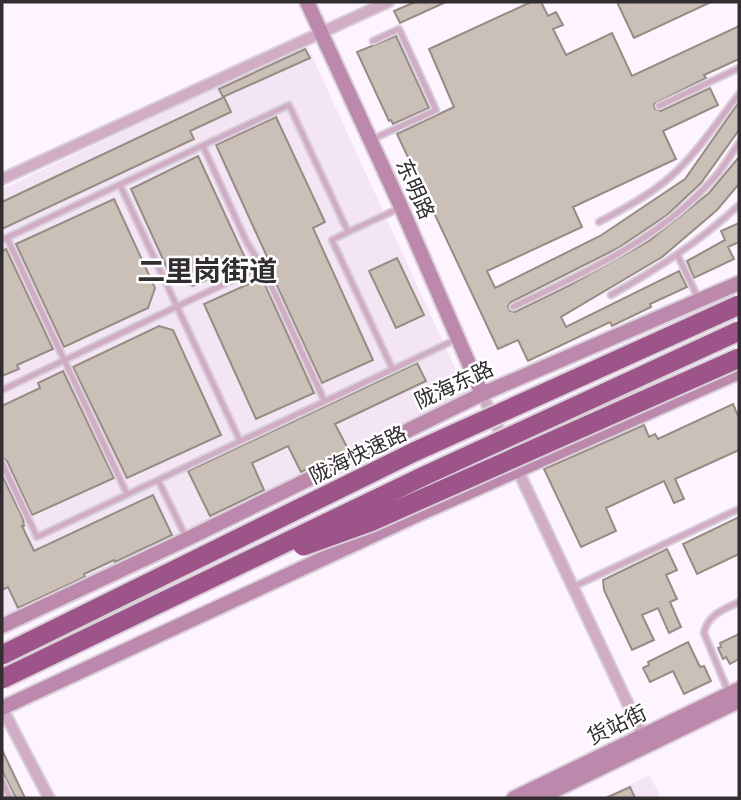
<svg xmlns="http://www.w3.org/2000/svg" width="741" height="800" viewBox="0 0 741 800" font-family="Roboto,'Noto Sans SC',sans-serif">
<rect width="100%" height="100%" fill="#fef4ff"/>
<path fill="#f4e5f5" d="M307,45L467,394L2,622V189Z
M650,775L661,798H602Z"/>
<path fill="#cbc0b7" stroke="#978c84" stroke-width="2" d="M415,2H446L400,23L394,11Z
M531,2H541L548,16L556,12L563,25L553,29L566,55L612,33L632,76L739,26V59L704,75L706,78L654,104L655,109L661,111L710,88L718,105L663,131L676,159L573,207L582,227L487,271L495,288L600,236L685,179L739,102V130L701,183L667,215L618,248L511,302L508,306L510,311L515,312L570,285L649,241L709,193L739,157V184L717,210L662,257L561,317L566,327L679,271L687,287L650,304L651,307L612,326L610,322L528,361L518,340L498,349L397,134L454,107L429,49Z
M617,2H711L634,38Z
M396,36L429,108L393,124L391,120L389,121L357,52Z
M305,49L310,58L223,97L219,89Z
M224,97L231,112L190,131L194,139L2,229V202Z
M276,117L325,222L313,228L373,360L322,383L271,273L274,272L216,145Z
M198,156L247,262L193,286L172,279L131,189Z
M114,199L155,288L148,308L64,347L16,244Z
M739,223V242L728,247L734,259L694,278L687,261L725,240L721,231Z
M6,249L53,349L17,365L19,369L2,376V251Z
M397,258L424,315L396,328L369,271Z
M262,278L314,393L256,419L204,304Z
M159,326L173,330L221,435L127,478L73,367Z
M417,363L426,381L335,424L348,449L301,472L288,446L252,463L264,490L210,516L188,471Z
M63,371L114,478L32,515L7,461L2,458V406L40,388L38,383Z
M733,404L739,418V450L675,479L684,499L674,503L664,481L606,508L616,531L581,547L544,469L644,425L649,437L655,434L658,439Z
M2,475L23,519L24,526H22L34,551L153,495L172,535L115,562L114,560L84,574L85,577L18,608L8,587L2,590Z
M739,517V554L697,574L683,544Z
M667,549L677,570L666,575L677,599L670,602L681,627L669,633L658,608L642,615L654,640L632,650L604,590L603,580Z
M739,634V659L730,664L726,657L723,659L718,648L721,647L720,643Z
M688,642L700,667L704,666L711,681L684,694L673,671L650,682L643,668L649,665L648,662Z
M2,750L25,798H16L5,777L2,770Z
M630,787L635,798H606Z"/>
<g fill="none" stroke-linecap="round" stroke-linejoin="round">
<g stroke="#d9d0da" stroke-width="9">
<path id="lane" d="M659,106L739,68
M373,139L436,110L399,29L373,41
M203,146L247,243L262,266L324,400
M120,185L240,441
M599,222C623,209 648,196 669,178C696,155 717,122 739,94
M348,232L400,208
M7,238L127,494
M2,240L289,105L348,232L332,240L392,368
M678,256L699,300
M611,295C659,268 699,242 739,205
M513,307C586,272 660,239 714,178C724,167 731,154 739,143
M2,390L262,266
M2,463L37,537L457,339
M158,480L186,537
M573,587L739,509
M728,691L704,633C708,614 723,610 739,602
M2,781L10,798"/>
</g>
<g stroke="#d9d0da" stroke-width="14">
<path id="street" d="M2,179L388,2
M482,394L643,736
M2,708L49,798"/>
</g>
<g stroke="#d9d0da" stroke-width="18">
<path id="secondary" d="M307,2L401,207L482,394
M2,626L187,539L482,394L739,283
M2,708L419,514L739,372
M514,798L739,689
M539,798L739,701"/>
</g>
<use href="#lane" stroke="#d1adc5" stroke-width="5"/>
<use href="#street" stroke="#d1adc5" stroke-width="10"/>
<use href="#secondary" stroke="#bc88ab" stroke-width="14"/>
<g stroke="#d9d0da" stroke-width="23" stroke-linecap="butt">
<path id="highway-bridge" d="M303,546L370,522L739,358
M2,655L414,452L739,305
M2,679L424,476L739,331"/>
</g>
<use href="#highway-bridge" stroke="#9d5589" stroke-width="19"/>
</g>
<g text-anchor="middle" stroke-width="5" stroke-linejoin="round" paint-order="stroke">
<g font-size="21" fill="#312d31" stroke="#fff">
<text transform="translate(415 189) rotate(66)" y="7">东明路</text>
<text transform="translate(454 385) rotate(-25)" y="7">陇海东路</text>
<text transform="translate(358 455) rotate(-26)" y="7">陇海快速路</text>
<text transform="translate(617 725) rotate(-26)" y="7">货站街</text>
</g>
<g font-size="28" font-weight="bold" fill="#312d31" stroke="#fff">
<text x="207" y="281">二里岗街道</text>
</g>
</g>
<rect width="741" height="800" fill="none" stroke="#312d31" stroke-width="7"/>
</svg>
